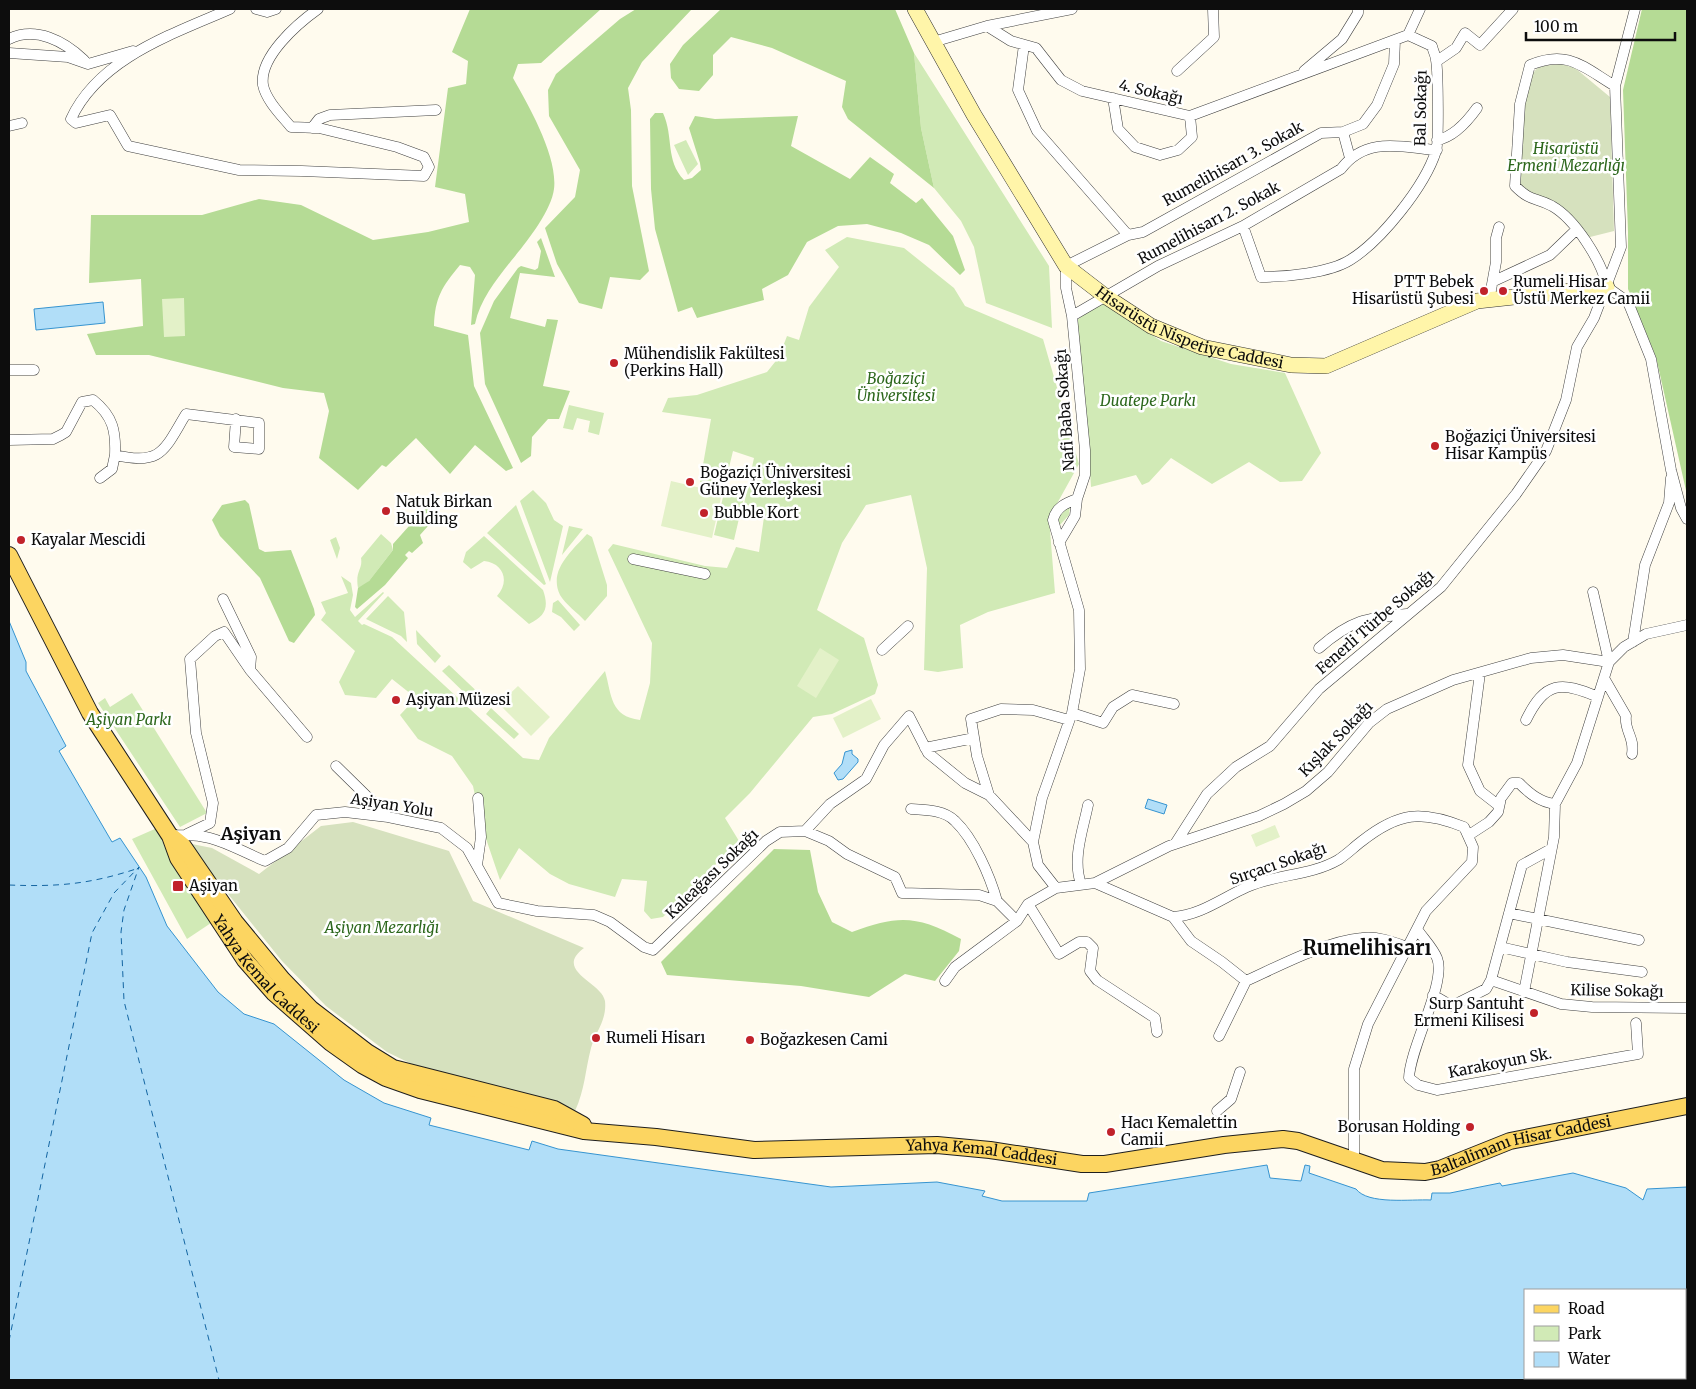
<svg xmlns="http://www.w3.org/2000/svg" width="1696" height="1389" viewBox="0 0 1696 1389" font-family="Merriweather,serif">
<rect width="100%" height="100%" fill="#fffbee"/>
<path fill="#d1eab6" d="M914,53L1049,266L1052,328L986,303L974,247L961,221L934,188L921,128Z
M686,140L698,164L688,175L674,145Z
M847,237L904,248L954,288L965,306L1043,339L1079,464L1049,518L1055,593L988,612L960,625L963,668L938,672L924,670L927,568L911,495L866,505L842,543L817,610L864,638L878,685L875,694L832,714L813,717L750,793L725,818L739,841L663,917L651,919L644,911L647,881L622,879L615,897L569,884L550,874L519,848L500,880L481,824L473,786L452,756L418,739L400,715L416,698L392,679L376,698L345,695L339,682L355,651L321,620L326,613L321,602L348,593L341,576L351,583L353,595L350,610L355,617L383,592L384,593L358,621L362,625L364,624L392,637L523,758L539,760L549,738L605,671C612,696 610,716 640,720L650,683L652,643L608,550L613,544L705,566L727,568L736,547L759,552L765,510L744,504L754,458L733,451L725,484L700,482L711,419L662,412L668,398L697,395L767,372L779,357L787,336L799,340L809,307L839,267L825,250Z
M1101,301L1161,341L1231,364L1285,373L1321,453L1302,481L1280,482L1249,462L1212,484L1171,458L1149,482L1142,485L1136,475L1091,487L1085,397L1076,321Z
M569,405L604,413L599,435L588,432L590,421L577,418L573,430L563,428Z
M533,490L546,503L554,520L563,526L550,582L520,501Z
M724,493L744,497L734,540L714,535Z
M516,505L546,584L544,585L487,533Z
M1070,506L1069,515L1059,526L1058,517Z
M569,526L583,529L562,555Z
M381,534L391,543L393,550L366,585L358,588C355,570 363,570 361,558Z
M587,534L592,537L607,585V596L585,621C578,613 565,604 560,595C548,570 572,551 587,534Z
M484,536L543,590C549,607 546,616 529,624L497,596C510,582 504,563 484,561L471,569L463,562L466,552Z
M336,537L340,548L337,559L330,540Z
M388,596L404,612L407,642L401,636L366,619Z
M558,600L580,625L574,631L561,617L552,612L553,603Z
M416,630L441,656L435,663L417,644Z
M449,665L485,699L478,706L442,671Z
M132,693L207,813L180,827L98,703L105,698L110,707Z
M491,708L519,734L514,739L486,714Z
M157,828L165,848L214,921L187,939L132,839Z"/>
<path fill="#b5db95" d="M470,9H601L541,63L518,64L513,78C529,106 558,157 554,189C551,212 525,244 511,261C496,280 480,300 475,324L471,325L475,275L470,267L460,265C442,287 435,297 434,326L468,335L474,386L513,468L506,471L475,445L450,474L416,438L386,467L382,465L358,490L319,458L329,411L324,393L283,388L149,355H96L87,334L143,326L141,279L89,283L91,215H202L259,199L301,205L373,240L428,232L469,222L465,194L435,187L448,88L466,84L468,61L452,52Z
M636,9H692L642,62L628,88L631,110L632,186L649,271L640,280L610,277L602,309L579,303L557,264L545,228L575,197L580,170L549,116L548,90L556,74L620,19Z
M721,9H895L914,53L921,128L934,188L848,119L842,107L846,81L772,48L731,37L713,55V75L699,91L679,89L671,78L670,64L683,45Z
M1642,9H1687V495L1656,357L1628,289V232L1623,90Z
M655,113H663C674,137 665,160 684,180L692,178L701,170L700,163L689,128L695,116L715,119L798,116L791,146L850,179L870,157L894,174L890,183L916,203L922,198L953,236L965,270L960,275L929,245L901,233L867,224L838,226L807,242L788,275L762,289L764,300L697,318L692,307L678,312L655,229L651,189L650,119Z
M541,238L555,277L520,273L510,318L545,327L547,319L558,320L543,386L570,391L559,419H548L532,437L531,456L521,463L485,384L480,333L494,301L518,268L521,266L535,270L538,268L541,251L537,242Z
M245,500L249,504L259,549L265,552L291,550L314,609L315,615L294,643L289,641L260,578L220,536L212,520L222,505Z
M426,507L436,517L420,535L423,543L412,553L409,551L405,555L408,558L385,585L357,609L355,607L358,588L369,581L393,550V544Z
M774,849L810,850L818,892L832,922L852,932C899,915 916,915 961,939L959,951L935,981L905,974L869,997L801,986L667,975L661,962Z"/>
<path fill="#d6e1be" d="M1561,64L1575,68L1610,97L1614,231L1586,238C1579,227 1570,212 1559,205C1543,195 1531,198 1518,182C1520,160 1520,79 1538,68C1544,65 1554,65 1561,64Z
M353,822L449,851L473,901L584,948C553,971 602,982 605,1001C607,1020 596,1031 591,1048C585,1071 585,1089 575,1111L556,1102L424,1070L387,1052L326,1006L282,961L187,843L212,848L259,874L321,826Z"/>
<path fill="#e3f1c8" d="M184,298L185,336L164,337L162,299Z
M671,481L722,493L712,538L661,526Z
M820,648L839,660L816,698L797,686Z
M518,686L550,717L531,736L499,704Z
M871,699L881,719L843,738L833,718Z
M1275,825L1280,837L1256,847L1251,835Z"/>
<path fill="#b1def8" stroke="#3694d0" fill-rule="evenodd" d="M103,302L105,323L36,330L34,309Z
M9,621L26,662V671L66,746L59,751L112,842L120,838L146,877L167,926L218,992L244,1014L274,1024L344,1080L384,1103L431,1118L429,1125L529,1150L532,1141L558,1149L831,1187L937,1182L985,1191L982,1196L1002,1201H1087L1089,1193L1267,1165L1270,1178L1301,1181L1305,1165L1310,1166L1309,1173L1356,1189C1368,1205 1411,1199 1431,1200L1432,1193H1450L1500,1183L1502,1186L1573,1173L1626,1188L1643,1200L1647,1189L1687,1187V1380H9ZM1525,1290H1685V1378H1525Z
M852,750V754L858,759V762L843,779L838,780L834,773L842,764L845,752Z
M1148,799L1167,805L1164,814L1145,808Z"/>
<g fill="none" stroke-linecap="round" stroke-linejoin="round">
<path stroke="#1365a2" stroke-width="1" stroke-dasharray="6 5" stroke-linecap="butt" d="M9,885C59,887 91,884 139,868
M9,1341L92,933L114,893L139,867L124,910L121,932L124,1001L219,1380"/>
<g stroke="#404040" stroke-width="11">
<path id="minor" d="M230,9C173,34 99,58 71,119L76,123L110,115L128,146L239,170L302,171L424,176L429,167L424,157L397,147L319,128L291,127C281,115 266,100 263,85C259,57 297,24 318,9
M256,9L267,12L276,9
M987,26L1011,41L1036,48L1061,80L1082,91L1190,116L1408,35
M1408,35L1420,9
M9,39C36,26 64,41 84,60
M933,42L987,26L1072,9
M1024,45L1018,90L1037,131L1128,235
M9,53L68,57L88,64L133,51
M1437,61L1456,48L1465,33L1480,45L1513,9
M1177,71L1214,37L1213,9
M1304,71L1342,39L1358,13V9
M1113,98L1118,129L1135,147L1160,155L1178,150L1192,137L1190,116
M9,126L22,123
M312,128L319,119L330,115L436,110
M1343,132L1350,158
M1437,140C1454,137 1467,122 1477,108
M1243,226L1261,277C1286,277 1329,273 1350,260C1381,241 1425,186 1436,151C1439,144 1438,70 1436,60C1436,56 1433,51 1432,46L1408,35
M1494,281L1550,255L1576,230
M1607,286C1601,260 1575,219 1552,206C1535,197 1531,202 1515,186L1520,104L1530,65C1568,49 1583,67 1615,86
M1607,287L1628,302L1651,359L1671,470L1681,508L1687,519
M1489,301L1496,262V238L1499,227
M1072,316L1158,266L1243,226L1341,169C1366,136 1401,147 1437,150
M9,370H34
M9,440L53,439L61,435L66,432L82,402L93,400C113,416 116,431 115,455C162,466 164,450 186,414L259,423V449L234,447L236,419
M100,478L112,469L115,455
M1059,543L1075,516L1077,499L1085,475V450L1072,316L1066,288V266L1128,235L1143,232L1321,133L1343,132L1363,124L1377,105L1394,64L1395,40
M633,559L705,574
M1593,592L1609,662
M223,599L251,657L250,670
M1633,642L1645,565L1669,503L1671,478
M1319,648C1351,620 1366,618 1407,614
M882,650L908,626
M1480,673L1468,765L1480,791L1498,805
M1604,678L1626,716C1624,731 1635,737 1632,754
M1072,713L1103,723L1113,707L1132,695L1174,704
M1526,720C1545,681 1561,681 1598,697
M925,748L974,738
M336,766L388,817
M911,809C926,810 944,810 955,821C974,839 990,876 997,901
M805,831L830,804L866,779L884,745L909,716L928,753L965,783L989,795
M187,834L210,823L213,803L196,733L190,659L215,636L224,632L250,670L307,737
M1469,835L1489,822L1498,812L1501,798L1512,783H1519C1530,794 1540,802 1555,804
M170,836C211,831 229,846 265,861L288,848L316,815L345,812L388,817L441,828L467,848L498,903L537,911L594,915L610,922L644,947L653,950L766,841L780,832L805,831L829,841L847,854L895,877L902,893L979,895L997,901L1017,921
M1033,842L989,795L977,756L971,719L1001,709L1033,710L1069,720
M1175,844L1207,794L1236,767L1270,746L1319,689L1441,587L1516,494L1546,451L1566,400L1577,347L1594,318L1621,247L1615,86L1635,9
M477,865L481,837L478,798
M1095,883L1169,846L1259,816L1284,804L1306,791L1328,772L1369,723L1387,709L1453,680L1531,658L1563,655L1609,662
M1081,884C1072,858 1083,830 1088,805
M1056,888L1038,865L1033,842L1042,798L1072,713L1080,669L1079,610L1053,520C1056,507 1066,503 1077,499
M1028,904L1059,954L1079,942H1087L1093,948L1090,971L1097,980L1155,1018L1157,1032
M1509,913L1639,940
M1173,917C1201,915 1222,898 1247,887C1276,874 1310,876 1338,860C1346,855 1354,847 1362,841C1399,812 1421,810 1464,827L1473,847L1472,862L1426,911L1368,1024L1354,1069V1161
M1417,929C1423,938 1433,948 1437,958C1447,982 1410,1047 1409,1078L1418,1085L1437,1090L1638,1054L1636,1023
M1500,947L1567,962L1642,972
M1491,980L1561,1004L1592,1007L1687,1008
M945,981L955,967L1017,921L1028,904L1056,888L1095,883L1173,917L1191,941L1222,962L1246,981C1279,966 1326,941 1362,938C1378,936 1393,942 1407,947
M1524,992L1554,837L1555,804L1577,763L1609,662L1624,647L1646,634L1687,625
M1433,995L1452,1006L1486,989L1491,980L1522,865L1551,849
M1219,1036L1246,981
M1217,1111L1231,1099L1240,1072"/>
</g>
<g stroke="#2f2f2f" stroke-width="16">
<g id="secondary">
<path id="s1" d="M915,9L974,115L1066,266L1105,296L1151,326L1202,347L1291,365L1326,366L1477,301L1607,287"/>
</g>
</g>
<g stroke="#1e1e1e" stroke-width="18">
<g id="primary">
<path id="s2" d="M9,555L90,713L170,836L178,858L245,960L274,993L331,1043L362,1065L386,1078L420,1090L584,1131L656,1137L754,1150L937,1145L990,1150L1082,1164H1105L1224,1145L1283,1139L1298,1141L1382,1170L1425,1172L1440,1169L1510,1141L1687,1106"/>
<path d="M172,837L183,846L235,922L282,979L311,1009L367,1052L393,1068L554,1109L583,1125"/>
</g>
</g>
<use href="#minor" stroke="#fff" stroke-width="10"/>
<use href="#secondary" stroke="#fff5a9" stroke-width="15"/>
<use href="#primary" stroke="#fcd561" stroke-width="16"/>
</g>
<g fill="#c1222a" stroke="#fff" stroke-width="2">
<circle cx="1484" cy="291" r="5"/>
<circle cx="1503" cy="291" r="5"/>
<circle cx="614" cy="363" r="5"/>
<circle cx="1435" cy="446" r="5"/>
<circle cx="690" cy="482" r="5"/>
<circle cx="386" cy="511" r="5"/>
<circle cx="704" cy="513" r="5"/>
<circle cx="21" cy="540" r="5"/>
<circle cx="396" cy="700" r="5"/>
<rect x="172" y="880" width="12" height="12" rx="2.5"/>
<circle cx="1534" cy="1013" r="5"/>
<circle cx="596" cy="1038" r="5"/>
<circle cx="750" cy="1040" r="5"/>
<circle cx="1470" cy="1127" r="5"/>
<circle cx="1111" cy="1132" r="5"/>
</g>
<g text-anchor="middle" stroke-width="5" stroke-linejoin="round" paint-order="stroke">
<g font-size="15" fill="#0d0d0d" stroke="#fff">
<text transform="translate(1151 92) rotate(13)" y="5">4. Sokağı</text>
<text transform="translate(1421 108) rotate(-89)" y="5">Bal Sokağı</text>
<text transform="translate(1233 164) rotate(-29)" y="5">Rumelihisarı 3. Sokak</text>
<text transform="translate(1209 223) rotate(-28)" y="5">Rumelihisarı 2. Sokak</text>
<text dy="5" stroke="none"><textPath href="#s1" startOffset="439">Hisarüstü Nispetiye Caddesi</textPath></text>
<text transform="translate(1065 410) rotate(-94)" y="5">Nafi Baba Sokağı</text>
<text transform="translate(1375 622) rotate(-41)" y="5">Fenerli Türbe Sokağı</text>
<text transform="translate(1336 739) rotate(-46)" y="5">Kışlak Sokağı</text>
<text transform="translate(392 805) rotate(9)" y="5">Aşiyan Yolu</text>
<text transform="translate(1278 864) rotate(-19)" y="5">Sırçacı Sokağı</text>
<text transform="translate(712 874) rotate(-44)" y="5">Kaleağası Sokağı</text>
<text dy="5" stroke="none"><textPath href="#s2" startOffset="494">Yahya Kemal Caddesi</textPath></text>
<text transform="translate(1617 991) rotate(1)" y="5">Kilise Sokağı</text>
<text transform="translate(1500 1063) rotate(-11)" y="5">Karakoyun Sk.</text>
<text dy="5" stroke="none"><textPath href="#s2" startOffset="1810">Baltalimanı Hisar Caddesi</textPath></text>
<text dy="5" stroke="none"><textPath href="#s2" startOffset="1259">Yahya Kemal Caddesi</textPath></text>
</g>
<g font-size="15" font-style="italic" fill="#2c671c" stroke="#fff">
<text x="1566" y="154">Hisarüstü<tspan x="1566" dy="17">Ermeni Mezarlığı</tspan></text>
<text x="896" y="384">Boğaziçi<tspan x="896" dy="17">Üniversitesi</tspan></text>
<text x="1148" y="406">Duatepe Parkı</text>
<text x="129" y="725">Aşiyan Parkı</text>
<text x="382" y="933">Aşiyan Mezarlığı</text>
</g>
<g font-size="15" fill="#0d0d0d" stroke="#fff" text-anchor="start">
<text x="1474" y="287" text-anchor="end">PTT Bebek<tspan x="1474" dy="17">Hisarüstü Şubesi</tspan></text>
<text x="1513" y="287">Rumeli Hisar<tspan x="1513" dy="17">Üstü Merkez Camii</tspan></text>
<text x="624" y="359">Mühendislik Fakültesi<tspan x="624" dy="17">(Perkins Hall)</tspan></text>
<text x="1445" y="442">Boğaziçi Üniversitesi<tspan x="1445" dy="17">Hisar Kampüs</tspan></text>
<text x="700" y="478">Boğaziçi Üniversitesi<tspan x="700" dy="17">Güney Yerleşkesi</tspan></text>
<text x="396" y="507">Natuk Birkan<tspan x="396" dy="17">Building</tspan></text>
<text x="714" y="518">Bubble Kort</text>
<text x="31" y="545">Kayalar Mescidi</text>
<text x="406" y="705">Aşiyan Müzesi</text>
<text x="189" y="891">Aşiyan</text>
<text x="1524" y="1009" text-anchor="end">Surp Santuht<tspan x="1524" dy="17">Ermeni Kilisesi</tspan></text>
<text x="606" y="1043">Rumeli Hisarı</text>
<text x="760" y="1045">Boğazkesen Cami</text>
<text x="1121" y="1128">Hacı Kemalettin<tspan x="1121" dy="17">Camii</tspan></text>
<text x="1460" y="1132" text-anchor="end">Borusan Holding</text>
</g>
<g font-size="18" font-weight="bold" fill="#0d0d0d" stroke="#fff">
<text x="251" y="840">Aşiyan</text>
</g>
<g font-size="20" font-weight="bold" fill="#0d0d0d" stroke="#fff">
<text x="1367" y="955">Rumelihisarı</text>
</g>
</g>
<rect width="1696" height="1389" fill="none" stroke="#0d0d0d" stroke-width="20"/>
<rect x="1524" y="1289" width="162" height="90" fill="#ffffff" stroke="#9e9e9e"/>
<rect x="1534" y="1305" width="25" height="8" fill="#fcd561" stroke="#9e9e9e"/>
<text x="1568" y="1314" font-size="15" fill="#0d0d0d">Road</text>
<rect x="1534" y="1326" width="25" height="15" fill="#d1eab6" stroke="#9e9e9e"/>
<text x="1568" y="1339" font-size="15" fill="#0d0d0d">Park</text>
<rect x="1534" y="1352" width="25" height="15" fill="#b1def8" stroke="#9e9e9e"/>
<text x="1568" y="1364" font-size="15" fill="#0d0d0d">Water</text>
<path d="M1526 32v8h149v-8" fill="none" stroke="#0d0d0d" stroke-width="2.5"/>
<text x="1534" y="32" font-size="15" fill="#0d0d0d" stroke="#ffffff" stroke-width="4" paint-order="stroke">100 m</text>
</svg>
